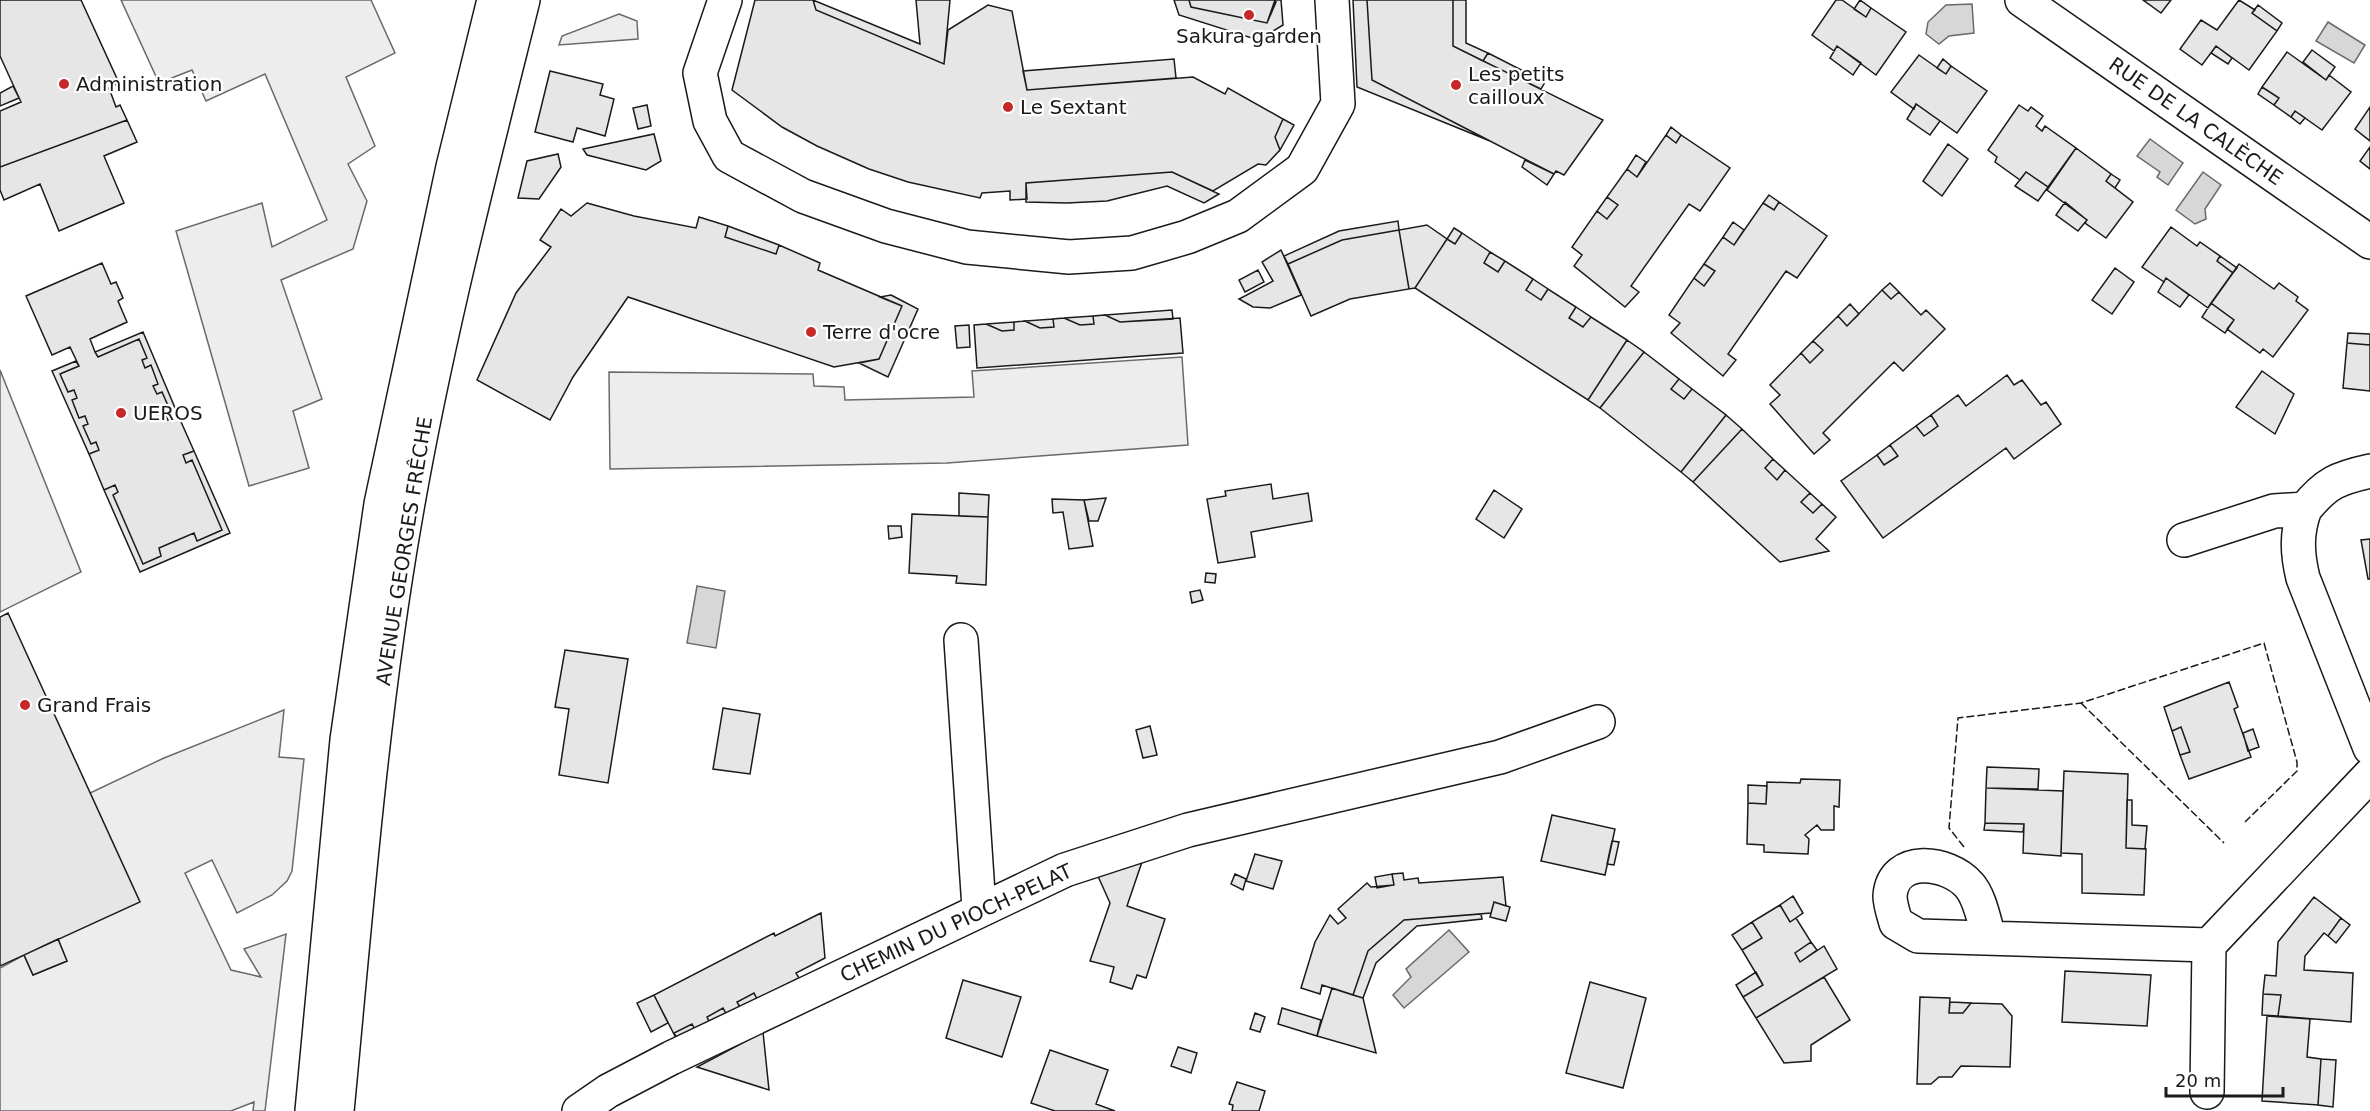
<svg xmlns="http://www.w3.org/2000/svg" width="2370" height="1111" viewBox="0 0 2370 1111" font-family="'DejaVu Sans',sans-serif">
<rect width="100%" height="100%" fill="#fff"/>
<path fill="#ededed" stroke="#6a6a6a" stroke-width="1.5" d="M121,0H371L395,53L346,77L375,146L348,164L367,201L353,249L281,280L322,399L293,411L309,468L249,486L176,231L262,203L272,247L327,220L265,74L206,101L192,70L159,83Z
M619,14L637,21L638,39L559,45L562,36Z
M1182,357L1188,445L947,463L610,469L609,372L813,374L814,386L844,387L845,400L974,397L972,371Z
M0,370L81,572L0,612Z
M284,710L279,757L304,759L292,871L287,881L272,895L237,913L212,860L185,873L231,970L261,977L244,949L286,934L265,1111H253L254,1102L231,1111H0V968L24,955L33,975L67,961L58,939L90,793L164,758Z"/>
<path fill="#d7d7d7" stroke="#6a6a6a" stroke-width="1.5" d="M1972,4L1974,33L1949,36L1939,44L1926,34L1928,22L1946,5Z
M2328,22L2365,45L2354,63L2316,41Z
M2150,139L2183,163L2168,185L2157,177L2160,172L2137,156Z
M2203,172L2221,185L2205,209L2206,219L2195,224L2176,210Z
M697,586L725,591L716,648L687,643Z
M1449,930L1469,952L1404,1008L1393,995L1411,977L1406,969Z"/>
<path fill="#e6e6e6" stroke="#1a1a1a" stroke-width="1.5" d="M0,0H81L119,83L109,88L116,107L120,105L127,120L0,167V111L21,102L0,56Z
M755,0H813L816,10L944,64L948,30L988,5L1012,11L1027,90L1193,77L1225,94L1228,88L1283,119L1275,137L1280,150L1266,165L1258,164L1213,191L1172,172L1026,183L1027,199L1010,200V191L982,193L980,198L908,182L869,169L817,146L782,127L732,90Z
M813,0L920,44L916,0H950L944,64L816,10Z
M1174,0H1189L1191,7L1267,23L1275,0H1281L1283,25L1258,40L1179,15Z
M1189,0H1275L1276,2L1267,23L1191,7Z
M1353,0H1367L1372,80L1490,141L1357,87Z
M1367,0H1453V46L1603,120L1564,175L1556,171L1554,174L1372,80Z
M1453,0H1466V43L1488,53L1483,61L1453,46Z
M1836,0H1842L1866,17L1871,8L1906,32L1876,75L1837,46L1834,51L1812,35Z
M1860,0L1871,8L1866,17L1854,9Z
M2143,0H2171L2161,13Z
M2239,0L2255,10L2252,13L2277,31L2249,70L2216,46L2202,65L2180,49L2201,20L2217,30Z
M2258,5L2282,23L2277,31L2252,13Z
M1837,46L1861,63L1853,75L1830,58Z
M2216,46L2232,58L2228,64L2211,53Z
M2312,50L2335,67L2326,80L2303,62Z
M2287,52L2326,80L2329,75L2351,92L2322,130L2295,111L2291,117L2274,105L2279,98L2262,87Z
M1488,53L1545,82L1541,89L1483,61Z
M1919,55L1946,74L1951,66L1987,91L1957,133L1916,104L1914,109L1891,92Z
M1174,59L1176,78L1027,90L1023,71Z
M1943,59L1951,66L1946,74L1937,68Z
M550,71L603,84L600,95L614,99L605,136L577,128L573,142L535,132Z
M13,86L19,98L0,106V93Z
M2262,87L2279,98L2274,105L2258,94Z
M1916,104L1940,121L1930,135L1907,119Z
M647,105L651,126L638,129L633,108Z
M2019,105L2028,111L2031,107L2043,116L2036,126L2042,131L2045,126L2076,148L2048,187L2026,172L2020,180L1995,162L1997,157L1988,150Z
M2370,107V141L2355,129Z
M2295,111L2305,118L2300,124L2291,117Z
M1283,119L1294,125L1280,150L1275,137Z
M127,120L137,142L104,156L124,203L59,231L40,184L4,200L0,190V167Z
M1671,127L1681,135L1676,143L1666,135Z
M654,134L661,161L646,170L587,155L583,149Z
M1666,135L1676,143L1681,135L1730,168L1700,211L1689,204L1631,286L1639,292L1625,307L1574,266L1582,255L1572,247L1597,211L1607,219L1618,205L1607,197L1627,169L1637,177Z
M1948,144L1968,159L1942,196L1923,181Z
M2370,147V169L2360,161Z
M2076,148L2111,174L2106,181L2133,202L2106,238L2085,223L2087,220L2047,190Z
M558,154L561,167L539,199L518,198L527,161Z
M1636,155L1646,162L1637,177L1627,169Z
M1525,160L1554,174L1547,185L1522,167Z
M1172,172L1219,194L1204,203L1167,186L1107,201L1067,203L1026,202V183Z
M2026,172L2048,187L2038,201L2015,186Z
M2111,174L2120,180L2115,188L2106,181Z
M1769,195L1779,202L1774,210L1763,203Z
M1607,197L1618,205L1607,219L1597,211Z
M1779,202L1827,236L1797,278L1786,271L1728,354L1736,360L1723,376L1671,333L1680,323L1669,315L1694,278L1704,286L1715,271L1704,264L1723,237L1734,245L1763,203L1774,210Z
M2065,202L2087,220L2078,231L2056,215Z
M587,203L634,216L696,228L699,217L728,226L725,237L776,254L779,245L820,263L818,270L902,306L879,359L834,367L628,297L573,377L550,420L477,380L516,293L551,247L540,240L561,209L571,216Z
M1398,221L1399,230L1342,240L1288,264L1284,256L1339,231Z
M1733,222L1744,230L1734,245L1723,237Z
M1427,225L1447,239L1415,288L1409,289L1399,230Z
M728,226L779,245L776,254L725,237Z
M2171,227L2197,246L2200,242L2220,256L2217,261L2233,273L2208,308L2166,278L2164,282L2142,267Z
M1454,228L1462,233L1455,244L1447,239Z
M1399,230L1409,289L1350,299L1311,316L1288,264L1342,240Z
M1462,233L1490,252L1484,263L1498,272L1505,261L1533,279L1526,290L1541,300L1548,289L1576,307L1569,318L1583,327L1591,317L1627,340L1588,400L1415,288L1447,239L1455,244Z
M1281,250L1301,295L1270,308L1253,307L1239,299L1273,281L1262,262Z
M1490,252L1505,261L1498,272L1484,263Z
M2220,256L2237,268L2233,273L2217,261Z
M102,263L111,284L116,282L123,298L118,301L127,322L90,339L95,352L98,357L139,339L147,358L142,360L145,368L151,365L158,384L153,386L157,394L162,392L170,410L165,412L168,420L178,415L194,451L183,455L186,463L192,460L222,530L197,541L194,533L159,548L161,556L143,564L113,495L118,492L115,485L104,490L89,454L99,450L96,442L91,444L83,426L88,424L85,416L79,418L72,400L77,398L74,390L68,392L60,374L79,366L70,347L52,355L26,296Z
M1704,264L1715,271L1704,286L1694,278Z
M2239,264L2274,289L2279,283L2298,297L2296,301L2308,310L2273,357L2263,349L2260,353L2227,329L2234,320L2211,303Z
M2115,268L2134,282L2112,314L2092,300Z
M1258,270L1264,282L1245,292L1239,280Z
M2166,278L2189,295L2180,307L2158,292Z
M1533,279L1548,289L1541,300L1526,290Z
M1890,283L1899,292L1891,299L1882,290Z
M1882,290L1891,299L1899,292L1921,315L1926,310L1945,329L1903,371L1894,362L1823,433L1830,440L1814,454L1770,404L1780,395L1770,385L1801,353L1810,363L1823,350L1813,341L1838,316L1847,326Z
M891,295L918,309L888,377L859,363L879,359L902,306L880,297Z
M2211,303L2234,320L2225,333L2202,317Z
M1850,304L1859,314L1847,326L1838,316Z
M1576,307L1591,317L1583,327L1569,318Z
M1172,310L1173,319L1120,322L1105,315Z
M1105,315L1120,322L1180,318L1183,353L977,368L974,325L986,324L1002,331L1014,330V322L1025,321L1040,328L1054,327L1053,319L1064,318L1080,325L1094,324L1093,316Z
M1093,316L1094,324L1080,325L1064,318Z
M1053,319L1054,327L1040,328L1025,321Z
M1014,322V330L1002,331L986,324Z
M969,325L970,347L957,348L955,326Z
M143,332L178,415L168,420L165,412L170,410L162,392L157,394L153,386L158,384L151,365L145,368L142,360L147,358L139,339L98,357L95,352Z
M2348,333L2370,334V345L2347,343Z
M1627,340L1644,352L1600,408L1588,400Z
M1813,341L1823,350L1810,363L1801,353Z
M2347,343L2370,345V391L2343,388Z
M1644,352L1679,379L1671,389L1684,399L1692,389L1726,415L1681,472L1600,408Z
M76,361L79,366L60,374L68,392L74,390L77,398L72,400L79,418L85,416L88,424L83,426L91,444L96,442L99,450L89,454L52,371Z
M2262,371L2294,394L2275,434L2236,407Z
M2007,375L2014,385L2022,380L2041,405L2046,402L2061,424L2014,459L2006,448L1883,538L1841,481L1877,455L1884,465L1898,456L1890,445L1916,426L1924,436L1938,426L1931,415L1958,395L1966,406Z
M1679,379L1692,389L1684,399L1671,389Z
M1726,415L1742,429L1693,482L1681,472Z
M1931,415L1938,426L1924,436L1916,426Z
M1742,429L1773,459L1765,468L1777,480L1785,470L1810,493L1801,502L1813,513L1822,504L1836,517L1816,539L1829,551L1780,562L1693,482Z
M1890,445L1898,456L1884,465L1877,455Z
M194,451L230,533L140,572L104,490L115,485L118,492L113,495L143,564L161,556L159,548L194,533L197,541L222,530L192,460L186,463L183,455Z
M1773,459L1785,470L1777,480L1765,468Z
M1271,484L1273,499L1308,493L1312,521L1251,532L1255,557L1218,563L1207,499L1226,496L1225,491Z
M1494,490L1522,509L1504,538L1476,519Z
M959,493L989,495L988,517L959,516Z
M1810,493L1822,504L1813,513L1801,502Z
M1106,498L1098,521H1089L1084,500Z
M1052,499L1084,500L1093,546L1069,549L1063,512L1053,513Z
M912,514L988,517L986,585L956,583L957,576L909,573Z
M888,526H901L902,537L889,539Z
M2370,539V579H2368L2361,540Z
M1206,573L1216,574L1215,583L1205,582Z
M1200,590L1203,600L1192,603L1190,592Z
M8,613L140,902L0,966V617Z
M565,650L628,659L608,783L559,775L569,709L555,707Z
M2229,682L2238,707L2234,709L2251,757L2189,779L2180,755L2190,752L2181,727L2172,731L2164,707Z
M723,708L760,714L750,774L713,769Z
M1150,726L1157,755L1143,758L1136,730Z
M2181,727L2190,752L2180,755L2172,731Z
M2253,729L2259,747L2248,751L2243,733Z
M1987,767L2039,769L2038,789L1986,788Z
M2064,771L2128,774L2126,848L2146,849L2144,895L2082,893V854L2061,853Z
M1801,779L1840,780L1839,807L1834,806V830H1821L1817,825L1805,835L1809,839L1808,854L1764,852V845L1747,844L1748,803L1766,804L1767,782L1800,783Z
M1748,785L1767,786L1766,804L1748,803Z
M1986,788L2063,791L2061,856L2023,853L2024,824L1985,823Z
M2127,800H2132V825L2147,826L2145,849L2126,848Z
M1552,815L1615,829L1605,875L1541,861Z
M1985,823L2024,824L2023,832L1984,830Z
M1612,841L1619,842L1614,865L1607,864Z
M1255,854L1282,861L1273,889L1246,881Z
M1143,859L1127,906L1165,919L1146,978L1137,975L1132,989L1110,982L1114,967L1090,961L1110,903L1097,874Z
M1403,873L1404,880L1418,878L1419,883L1503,877L1506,906L1494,902L1491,913L1404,920L1368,951L1353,995L1322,985L1320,994L1301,988L1315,942L1330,915L1338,924L1346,918L1338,909L1367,883L1371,887L1394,885L1392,874Z
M1235,874L1246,879L1243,890L1231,884Z
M1392,874L1394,885L1377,888L1375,877Z
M1793,896L1803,913L1790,922L1780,905Z
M2314,897L2341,918L2328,936L2324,933L2305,956L2304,970L2353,973L2351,1022L2278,1016L2281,995L2263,994L2265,975L2276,976L2278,942Z
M1494,902L1510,907L1506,921L1490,917Z
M1780,905L1790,922L1796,918L1811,942L1795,953L1800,962L1824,946L1837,969L1756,1018L1743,997L1763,985L1742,950L1762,938L1752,922Z
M821,913L825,958L796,973L799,978L757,999L754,993L737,1002L744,1014L730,1021L723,1008L707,1017L713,1030L699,1037L692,1024L674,1033L680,1046L654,995L774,933L775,936Z
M1481,914L1482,919L1417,926L1376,963L1363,998L1353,995L1368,951L1404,920Z
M2341,918L2350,925L2336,943L2328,936Z
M1752,922L1762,938L1742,950L1732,935Z
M58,939L67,961L33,975L24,955Z
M1811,942L1817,950L1800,962L1795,953Z
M2065,971L2151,975L2147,1026L2062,1022Z
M1756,972L1763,985L1743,997L1736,985Z
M1824,977L1850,1020L1811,1045V1061L1784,1063L1756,1018Z
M963,980L1021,997L1002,1057L946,1038Z
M1590,982L1646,998L1623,1088L1566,1073Z
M1332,988L1363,998L1376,1053L1317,1036Z
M754,993L757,999L744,1014L737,1002Z
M2263,994L2281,995L2278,1016L2262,1015Z
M654,995L668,1023L651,1032L637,1003Z
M1920,997L1950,998L1949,1013H1963L1971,1003L2002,1004L2012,1016L2010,1067L1961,1066L1952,1077H1939L1931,1084H1917Z
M1950,1002L1971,1003L1963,1013H1949Z
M723,1008L730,1021L713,1030L707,1017Z
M1282,1008L1321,1020L1317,1036L1278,1024Z
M1255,1013L1265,1017L1260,1032L1250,1029Z
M2267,1016L2310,1019L2307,1057L2321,1059L2318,1105L2262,1101Z
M692,1024L699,1037L681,1045L674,1033Z
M763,1032L769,1090L697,1067Z
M1178,1047L1197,1053L1191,1073L1171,1066Z
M1050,1050L1108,1070L1096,1104L1115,1111H1055L1031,1103Z
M2321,1059L2336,1060L2333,1107L2318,1105Z
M1237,1082L1265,1091L1259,1111H1232L1233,1105L1229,1104Z"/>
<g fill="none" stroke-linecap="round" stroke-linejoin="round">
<g stroke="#1a1a1a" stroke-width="36">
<path id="street" d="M725,0L700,73L710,121L729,156L803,196L886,226L967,247L1069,257L1132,253L1187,237L1238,216L1302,169L1338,104L1332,0
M2022,0L2370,242
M2305,509C2296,533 2297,553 2303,578L2370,748
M2184,540L2274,511L2305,509C2326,483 2338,478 2370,471
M961,640L979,908
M1989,937C1984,921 1980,897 1969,885C1948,861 1893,854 1890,896C1890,904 1894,916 1896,923L1918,936L2209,945L2370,775
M2207,1092L2209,945
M579,1111L608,1091L671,1058L1065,870L1188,830L1500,757L1598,722"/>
</g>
<g stroke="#1a1a1a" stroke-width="36">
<path id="primary" d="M312,1111L347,740L381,504L453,167L494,0
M337,1111C356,914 371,715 405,520C435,345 480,172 523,0"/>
</g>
<use href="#street" stroke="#fff" stroke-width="33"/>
<use href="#primary" stroke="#fff" stroke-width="33"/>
<path stroke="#1a1a1a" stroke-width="1.5" stroke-dasharray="8 3" stroke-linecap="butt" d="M2081,703L2224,843
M1964,847L1949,828L1958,718L2081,703L2264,643L2297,762V771L2245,822"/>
</g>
<g fill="#c62828" stroke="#fff" stroke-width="2">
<circle cx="1249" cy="15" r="6"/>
<circle cx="64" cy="84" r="6"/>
<circle cx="1456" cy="85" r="6"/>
<circle cx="1008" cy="107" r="6"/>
<circle cx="811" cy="332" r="6"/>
<circle cx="121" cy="413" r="6"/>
<circle cx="25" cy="705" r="6"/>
</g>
<g text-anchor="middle" stroke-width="4.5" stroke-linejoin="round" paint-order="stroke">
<g font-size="20" fill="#1a1a1a" stroke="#fff" text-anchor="start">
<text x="1249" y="43" text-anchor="middle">Sakura garden</text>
<text x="1468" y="81">Les petits<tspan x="1468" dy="23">cailloux</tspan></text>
<text x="76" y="91">Administration</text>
<text x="1020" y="114">Le Sextant</text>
<text x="823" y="339">Terre d'ocre</text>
<text x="133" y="420">UEROS</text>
<text x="37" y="712">Grand Frais</text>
</g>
<g font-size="20" fill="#1a1a1a" stroke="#fff">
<text transform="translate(2196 121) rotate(35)" y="7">RUE DE LA CALÈCHE</text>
<text transform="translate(404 551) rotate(-81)" y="7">AVENUE GEORGES FRÊCHE</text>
<text transform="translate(956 923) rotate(-25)" y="7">CHEMIN DU PIOCH-PELAT</text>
</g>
</g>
<path d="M2166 1087v9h117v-9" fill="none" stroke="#1a1a1a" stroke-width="3"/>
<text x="2175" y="1087" font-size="18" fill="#1a1a1a" stroke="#ffffff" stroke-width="4.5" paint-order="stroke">20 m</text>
</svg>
